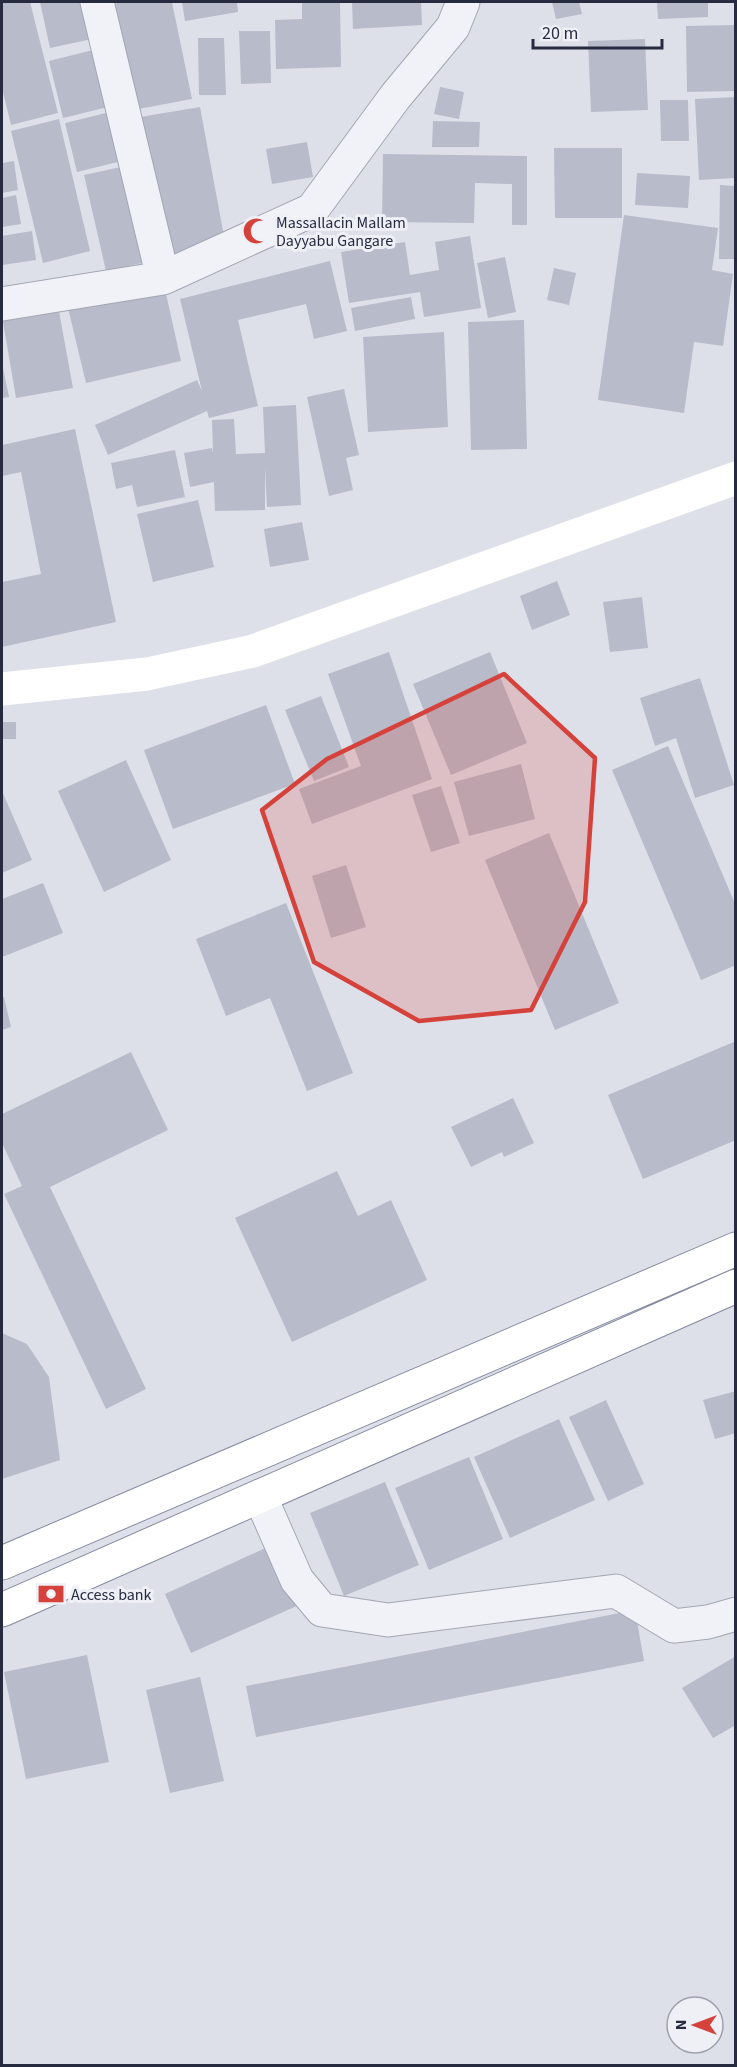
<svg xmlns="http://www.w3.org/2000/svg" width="737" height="2067" viewBox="0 0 737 2067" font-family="'Source Sans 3',sans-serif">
<rect width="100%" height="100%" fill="#dee0e9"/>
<path fill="#b8bbc9" d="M2,2H30L58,113L11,125L2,88Z
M40,2H84L92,39L50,48Z
M106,2H172L192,99L128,111Z
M182,2H237L238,12L185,21Z
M302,2H340L341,67L276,69L275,20L302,19Z
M352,2H421L422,25L353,29Z
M552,2H579L582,14L556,19Z
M657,2H708V17L658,19Z
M736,25V91L687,92L686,26Z
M239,31H270L271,83L241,84Z
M198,38H224L226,95H199Z
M645,39L648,110L591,112L588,41Z
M97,49L112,106L63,118L49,61Z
M440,87L464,92L459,119L434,114Z
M736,97V178L699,180L695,99Z
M660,100H688L689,141H661Z
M200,107L226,247L165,258L140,117Z
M114,111L126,160L77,172L65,123Z
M59,119L90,251L43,263L11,131Z
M433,121L480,122L479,147H432Z
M307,142L313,177L272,184L266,149Z
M554,148H622V218H555Z
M383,154L527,156V225H512V184L475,183L474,223L382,222Z
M14,161L18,190L2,193V163Z
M130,165L151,261L106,271L84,175Z
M637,173L690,176L688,208L635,205Z
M720,185L736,186V259H719Z
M16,195L21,224L2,227V198Z
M624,215L718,228L712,270L733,274L723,346L694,342L684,413L598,400Z
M32,231L36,260L2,265V236Z
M470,236L481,308L424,317L420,292L349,303L341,252L405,242L410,275L439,270L435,242Z
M505,257L516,312L488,318L477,263Z
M330,261L347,331L314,339L306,304L238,320L258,406L209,418L207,411L108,455L95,425L197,380L202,391L180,299Z
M554,268L576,273L569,305L547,300Z
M164,285L181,361L86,383L68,308Z
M411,297L415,319L355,331L351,308Z
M58,306L73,388L16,398L2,316Z
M524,320L527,449L471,450L468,322Z
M444,332L448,427L368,432L363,337Z
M2,363L9,397L2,398Z
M344,389L359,455L346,458L353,490L329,496L307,397Z
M296,405L301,505L267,507L265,467V510L215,511L214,482L190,487L184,453L212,448L213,453L212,420L234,419L236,454L265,453L263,407Z
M75,429L116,622L2,647V582L41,574L21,472L2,476V445Z
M175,450L185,497L137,507L132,485L116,489L111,463Z
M198,500L214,567L153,582L137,514Z
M302,522L309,560L270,567L264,529Z
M557,581L570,615L532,630L520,596Z
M642,597L648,648L610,652L603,602Z
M389,652L432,779L312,824L299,789L361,766L328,674Z
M490,652L527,743L451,775L413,684Z
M700,678L734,785L695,798L676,738L655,746L640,698Z
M321,696L349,767L314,781L285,710Z
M266,705L295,784L173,829L144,750Z
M2,722H16V739H2Z
M668,746L736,906V965L701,980L612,770Z
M126,760L171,860L104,892L58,791Z
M521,764L535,819L469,836L454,782Z
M441,786L460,843L431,852L412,795Z
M2,791L32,860L2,873Z
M549,833L619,1003L555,1030L485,860Z
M346,865L366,927L331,938L312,876Z
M43,883L63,933L2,957V899Z
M286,903L353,1073L307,1091L270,998L226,1016L196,939Z
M2,997H4L11,1027L2,1030Z
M736,1041V1140L643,1179L608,1095Z
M131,1052L168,1130L50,1187L146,1389L106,1409L4,1194L22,1186L2,1143V1114Z
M513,1098L534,1143L504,1157L502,1152L471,1167L451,1127Z
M337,1171L358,1216L391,1200L427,1280L292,1342L235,1218Z
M2,1333L27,1344L49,1377L60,1460L2,1479Z
M736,1391V1433L715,1439L703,1400Z
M606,1400L644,1484L608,1501L569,1417Z
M559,1419L595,1500L510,1538L474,1457Z
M469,1457L503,1539L429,1570L395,1488Z
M385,1482L419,1565L344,1596L310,1513Z
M272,1545L299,1605L191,1653L165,1594Z
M635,1610L644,1661L256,1737L246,1686Z
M87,1655L109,1762L26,1779L4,1672Z
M736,1656V1725L713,1738L682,1688Z
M200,1677L224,1781L170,1793L146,1690Z"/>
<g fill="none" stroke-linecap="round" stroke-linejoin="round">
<g stroke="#a3a6b3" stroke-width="35">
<path id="street" d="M97,2L163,278
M2,304L163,278L312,210L395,97L453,27L463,2
M260,1496L297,1580L322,1610L388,1620L616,1591L674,1626L708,1622L736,1614"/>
</g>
<g stroke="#858aa0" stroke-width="35">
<path id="highway" d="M2,1563L736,1249
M2,1610L736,1286"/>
</g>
<use href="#street" stroke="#f1f2f7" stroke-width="33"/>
<path stroke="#fff" stroke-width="33" d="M2,689L147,674L253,651L736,478"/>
<use href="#highway" stroke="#fff" stroke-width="33"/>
</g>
<path fill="#d5423c" fill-opacity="0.2" stroke="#d5423c" stroke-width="4.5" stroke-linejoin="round" d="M504,674L595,758L585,902L531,1010L419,1021L314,962L262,810L327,759Z"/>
<defs>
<g id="mosque-bare" transform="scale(2.07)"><path d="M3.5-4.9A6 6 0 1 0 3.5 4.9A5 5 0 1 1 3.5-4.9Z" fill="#d5423c" stroke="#eef0f6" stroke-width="2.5" paint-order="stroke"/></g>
<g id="bank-bare" transform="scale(2.07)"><path d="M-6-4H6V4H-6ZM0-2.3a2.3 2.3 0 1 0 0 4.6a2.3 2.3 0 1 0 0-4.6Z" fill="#d5423c" stroke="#eef0f6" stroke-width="2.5" paint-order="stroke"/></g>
</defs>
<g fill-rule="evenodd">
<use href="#mosque-bare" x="256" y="231"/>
<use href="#bank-bare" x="51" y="1594"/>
</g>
<g text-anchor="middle" stroke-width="6" stroke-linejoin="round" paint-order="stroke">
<g font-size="16" fill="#262b40" stroke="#eef0f6" text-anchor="start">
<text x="276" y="228">Massallacin Mallam<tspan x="276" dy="18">Dayyabu Gangare</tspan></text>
<text x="71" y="1600">Access bank</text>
</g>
</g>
<rect width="737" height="2067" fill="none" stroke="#262b40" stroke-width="6"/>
<g transform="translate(695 2025) rotate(270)"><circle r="28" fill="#eef0f6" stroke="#9ea1ad" stroke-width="1.5"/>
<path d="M0-4.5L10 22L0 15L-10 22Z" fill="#d5423c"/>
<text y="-9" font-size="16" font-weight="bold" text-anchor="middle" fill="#262b40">N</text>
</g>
<path d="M533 39v9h129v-9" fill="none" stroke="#262b40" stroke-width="3"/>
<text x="542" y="39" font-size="18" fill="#262b40" stroke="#eef0f6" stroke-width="4.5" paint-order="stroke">20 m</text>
</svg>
